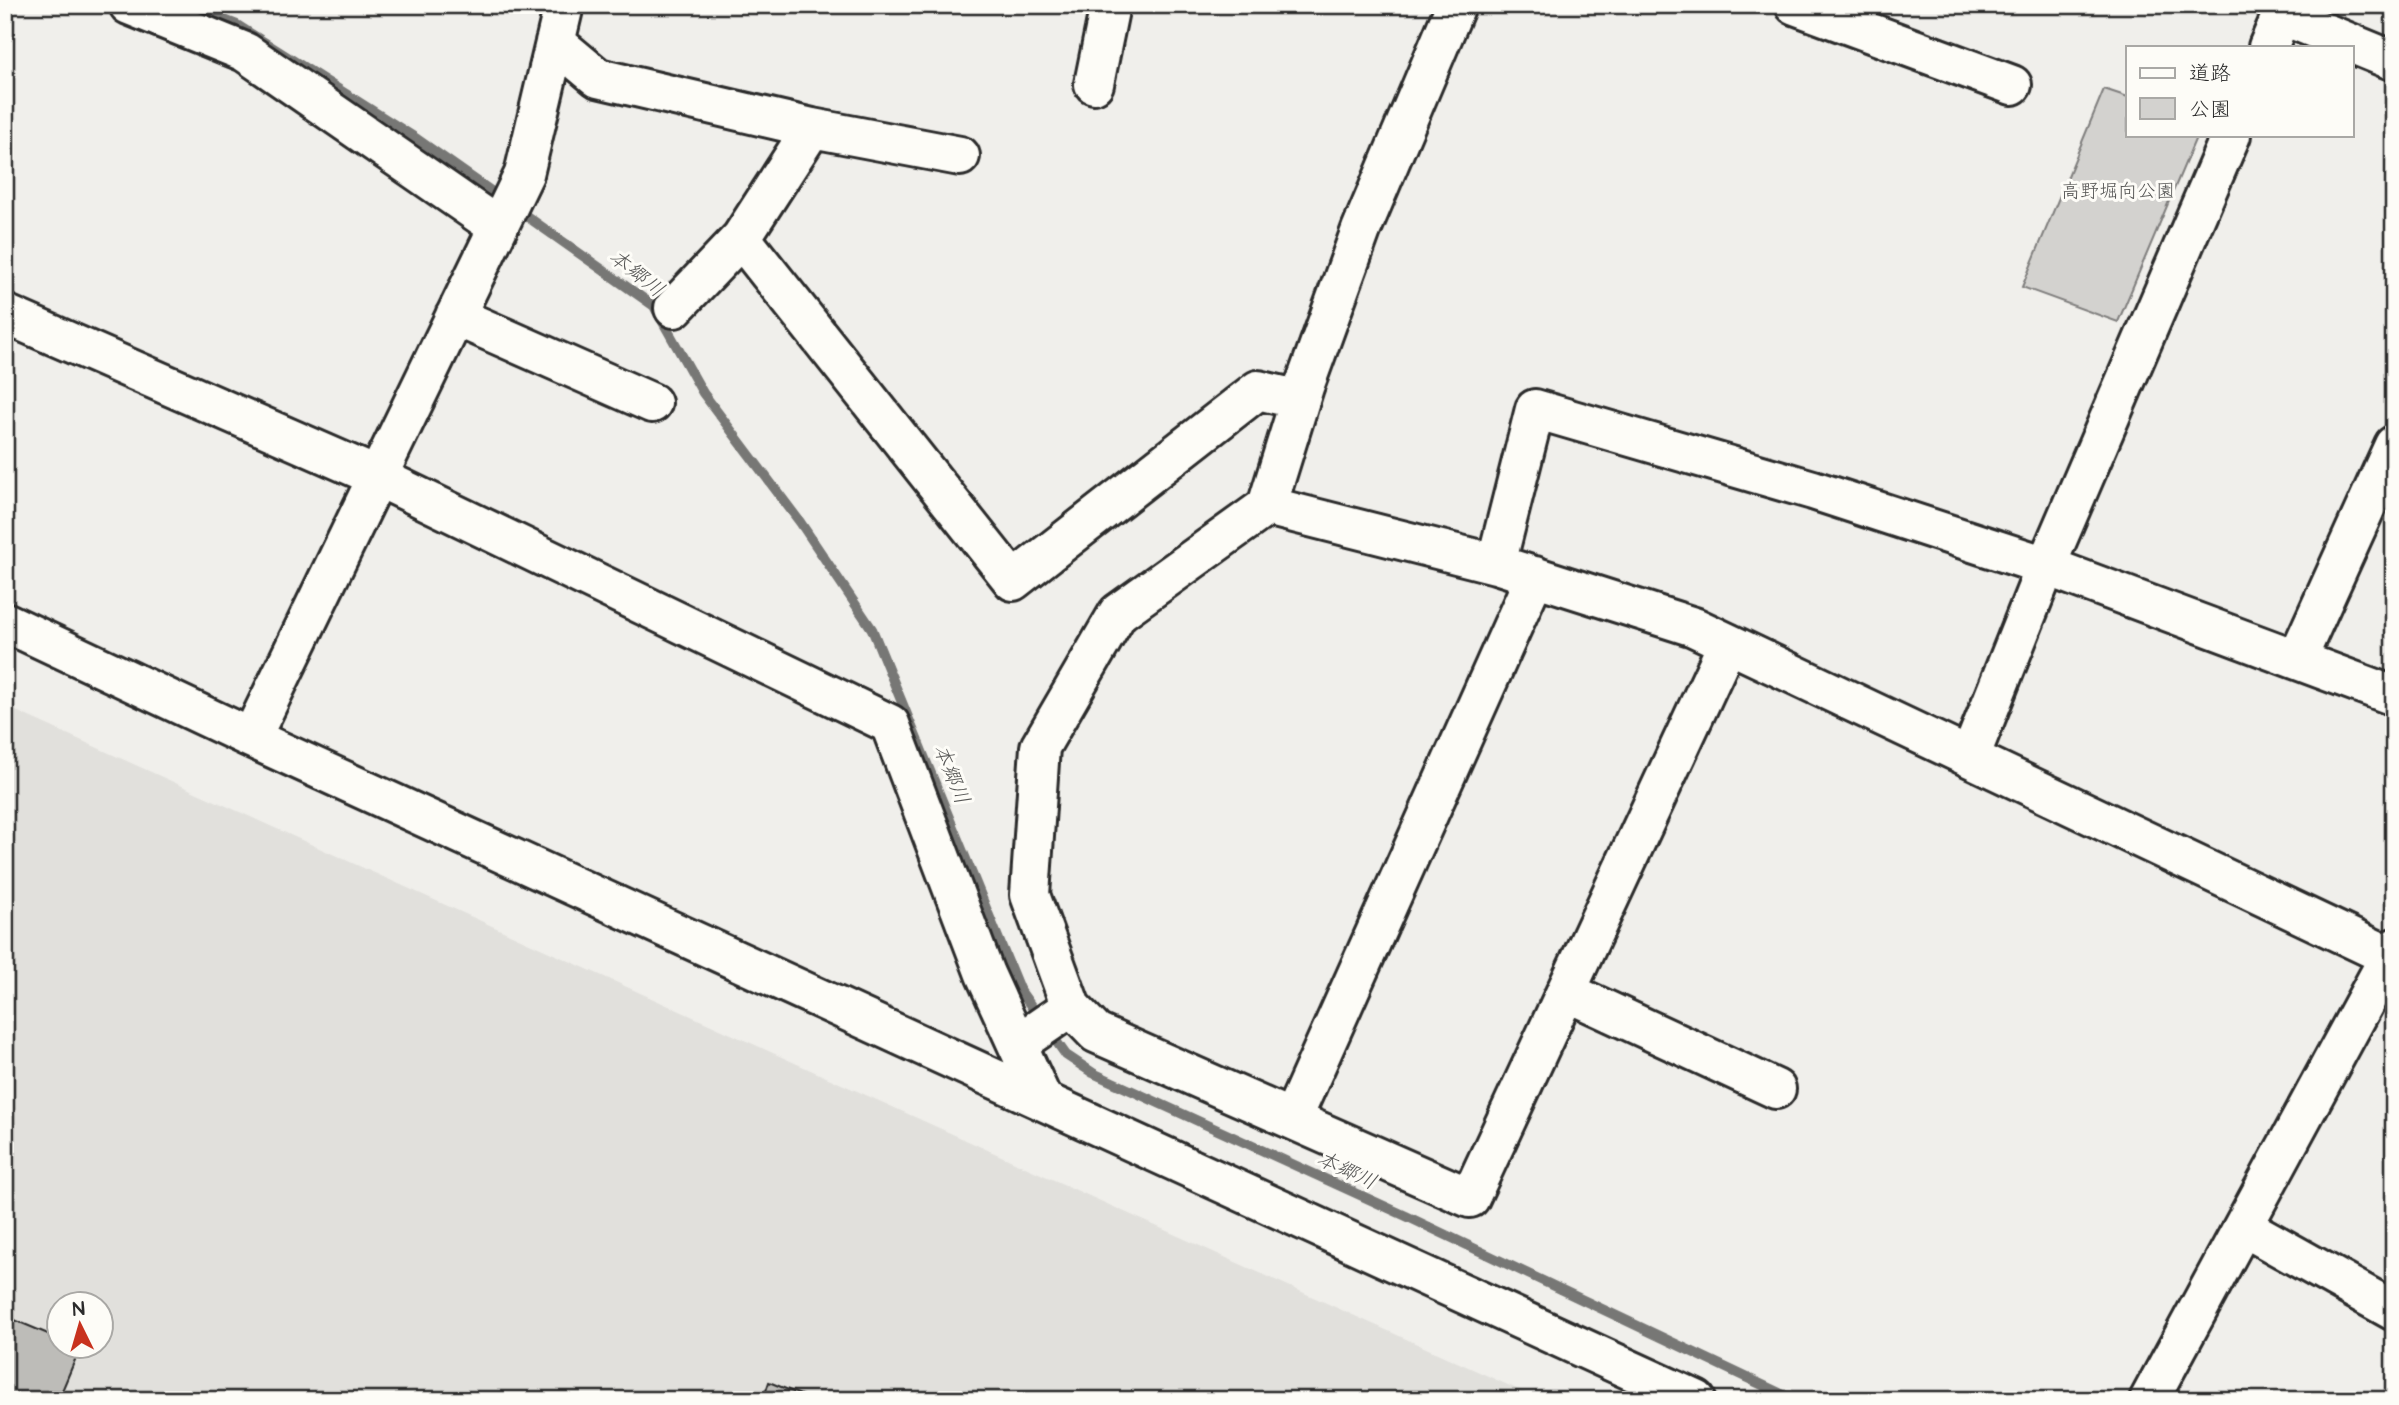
<svg xmlns="http://www.w3.org/2000/svg" width="2399" height="1405" viewBox="0 0 2399 1405" font-family="'Architects Daughter','Klee One',sans-serif">
<rect width="100%" height="100%" fill="#f0efeb"/>
<filter id="ink" filterUnits="userSpaceOnUse"><feTurbulence type="fractalNoise" baseFrequency=".0143" numOctaves="2"/><feDisplacementMap in="SourceGraphic" scale="14" xChannelSelector="R" yChannelSelector="G"/><feConvolveMatrix kernelMatrix="1 2 1 2 8 2 1 2 1" color-interpolation-filters="sRGB"/></filter>
<g filter="url(#ink)">
<path fill="#e1e0dc" fill-rule="evenodd" d="M5,706L1541,1400H5ZM60,1304H102V1346H60Z"/>
<path fill="#d3d2cf" stroke="#7f7e7d" stroke-width="2" d="M2104,89L2128,97V135H2197L2118,322L2022,287Z"/>
<g fill="none" stroke-linecap="round" stroke-linejoin="round">
<path stroke="#777775" stroke-width="10" d="M186,5L237,25L417,139L654,306L703,393L800,522L872,629L1019,989L1066,1055L1093,1073L1406,1216L1794,1400"/>
</g>
<path fill="#bdbcb8" stroke="#2b2b2b" stroke-width="2" d="M5,1316L60,1339V1346H74L80,1348L59,1398L64,1400H5Z
M769,1382L813,1400H763Z"/>
<g fill="none" stroke-linecap="round" stroke-linejoin="round">
<g stroke="#2b2b2b" stroke-width="44">
<path id="minor" d="M129,5L245,52L498,227
M1456,5L1361,230L1304,387L1267,506L1118,613L1040,747L1030,895L1071,1007L1096,1033L1470,1198L1728,643
M1795,5L2012,85
M2282,15L2394,61
M555,42L598,78L812,128L960,156
M2268,47L2286,5
M1094,84L1110,5
M741,238L1013,581L1258,390L1300,400
M674,308L741,238L812,128
M5,314L378,477L890,724L985,974L1043,1101
M455,316L652,403
M1267,506L1496,564L1694,627L2389,956
M1496,564L1535,409L1813,490L2046,566L2394,696
M5,622L251,738L1696,1400
M2297,659L2394,445
M251,738L524,174L564,5
M1970,757L2046,566L2231,135
M1567,992L1776,1089
M1017,1044L1071,1007
M1292,1119L1535,576
M2244,1227L2394,1311
M2149,1400L2394,948"/>
</g>
<use href="#minor" stroke="#fdfcf7" stroke-width="38"/>
</g>
</g>
<g text-anchor="middle" stroke-width="6" stroke-linejoin="round" paint-order="stroke">
<g font-size="19" fill="#555554" stroke="#fdfcf7">
<text x="2118" y="197">高野堀向公園</text>
</g>
<g font-size="21" font-style="italic" fill="#575756" stroke="#fdfcf7">
<text transform="translate(637 273) rotate(38)" y="7">本郷川</text>
<text transform="translate(952 774) rotate(68)" y="7">本郷川</text>
<text transform="translate(1347 1170) rotate(25)" y="7">本郷川</text>
</g>
</g>
<rect width="2399" height="1405" fill="none" stroke="#fdfcf7" stroke-width="28"/>
<rect x="14" y="14" width="2371" height="1377" fill="none" stroke="#2b2b2b" stroke-width="2.5" filter="url(#ink)"/>
<rect x="2126" y="46" width="228" height="91" fill="#fdfcf7" stroke="#a9a8a5" stroke-width="2"/>
<rect x="2140" y="68" width="35" height="10" fill="#fdfcf7" stroke="#a9a8a5" stroke-width="2"/>
<text x="2189" y="80" font-size="21" fill="#2b2b2b">道路</text>
<rect x="2140" y="98" width="35" height="21" fill="#d3d2cf" stroke="#a9a8a5" stroke-width="2"/>
<text x="2189" y="116" font-size="21" fill="#2b2b2b">公園</text>
<g transform="translate(80 1325) rotate(355)"><circle r="33" fill="#fdfcf7" stroke="#a9a8a5" stroke-width="2"/>
<path d="M0-5L12 26L0 18L-12 26Z" fill="#c8321e"/>
<text y="-10" font-size="19" font-weight="bold" text-anchor="middle" fill="#2b2b2b">N</text>
</g>
</svg>
